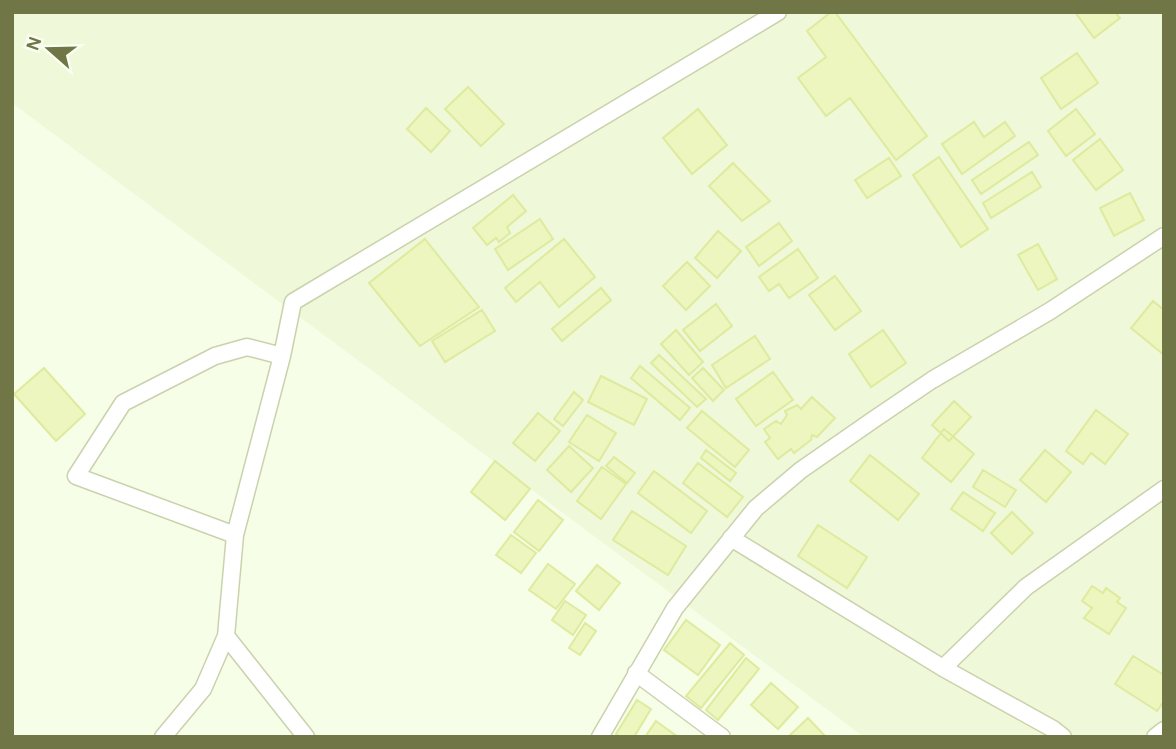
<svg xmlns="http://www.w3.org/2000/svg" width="1176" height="749" viewBox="0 0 1176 749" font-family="Karla,sans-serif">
<rect width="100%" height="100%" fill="#f6fee8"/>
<path fill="#eff8d9" d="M12,12H1164V737H864L12,103Z"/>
<path fill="#ecf6be" stroke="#deea9d" stroke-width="2" d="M831,12H835L927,136L896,160L850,98L826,116L798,78L826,57L807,31Z
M1075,12H1115L1120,18L1094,38Z
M1077,53L1098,83L1061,109L1041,78Z
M468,87L504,124L481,146L445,109Z
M426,108L450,131L431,152L407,129Z
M698,109L727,145L692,174L663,138Z
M1076,109L1095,134L1066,156L1048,131Z
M974,122L984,137L1005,122L1015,136L962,174L942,144Z
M1100,139L1123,170L1096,190L1073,160Z
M1029,142L1038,155L981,194L972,180Z
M939,157L988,229L961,247L913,175Z
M889,158L901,176L867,198L855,180Z
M733,163L770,201L742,221L709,186Z
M1032,172L1041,187L991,218L983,203Z
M1130,193L1144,220L1114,236L1100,208Z
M513,195L526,211L507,227L510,233L499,242L496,238L487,245L473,228Z
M540,219L553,239L508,270L495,249Z
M779,223L792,241L759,266L746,247Z
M718,231L741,251L717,278L695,258Z
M425,239L479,307L420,346L369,283Z
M564,239L595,277L559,307L540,282L516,302L505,288Z
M1038,244L1057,279L1038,290L1018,255Z
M798,249L818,278L789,298L779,284L769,291L759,277Z
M687,262L710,286L686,310L663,286Z
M835,276L861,311L835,330L809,295Z
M601,288L611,300L562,341L552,329Z
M1153,301L1164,310V355L1131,328Z
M716,304L732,326L700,351L683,330Z
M482,310L495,331L445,362L432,341Z
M676,330L703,362L689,375L661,344Z
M883,330L906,363L871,387L849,354Z
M755,336L770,359L726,388L712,365Z
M659,355L706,399L697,407L651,363Z
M640,366L690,408L680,420L631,378Z
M44,368L85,414L56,441L14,394Z
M703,368L724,390L713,401L692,378Z
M773,372L793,400L756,426L736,399Z
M601,376L647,399L634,425L588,402Z
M574,392L583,400L563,426L554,419Z
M812,397L835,418L817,437L812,435L811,440L794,453L791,449L778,459L765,442L770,438L764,429L776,421L781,424L787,415L785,411L797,405L801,409Z
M954,401L971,417L949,441L932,425Z
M1096,410L1128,434L1105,464L1091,453L1083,464L1066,451Z
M702,411L749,450L735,467L687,428Z
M538,413L560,431L535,461L513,443Z
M587,415L616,433L599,461L569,442Z
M944,429L974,454L951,482L922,458Z
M569,446L593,468L571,492L547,470Z
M706,450L736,473L730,481L701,458Z
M1045,450L1071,472L1046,502L1020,480Z
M870,455L919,494L898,520L850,481Z
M614,457L635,473L627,483L606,466Z
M495,461L530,489L505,520L471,492Z
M698,463L743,497L727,517L683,483Z
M602,467L626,484L601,519L577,501Z
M983,470L1016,490L1005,507L973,487Z
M654,471L707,511L691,533L638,493Z
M963,492L995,513L983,531L951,509Z
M538,500L563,520L539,551L514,532Z
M632,511L686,546L668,575L613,540Z
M1012,512L1033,533L1012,554L991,533Z
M818,525L867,557L847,588L798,556Z
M511,535L536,553L521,573L496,555Z
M548,564L575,584L556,609L529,590Z
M597,565L620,583L599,610L576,591Z
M1092,586L1103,593L1106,588L1120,598L1117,602L1126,608L1109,634L1084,618L1092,608L1082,601Z
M565,601L586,615L573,635L552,620Z
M686,620L720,645L698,675L664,650Z
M585,623L596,631L580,655L569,648Z
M730,643L744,655L701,708L686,696Z
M1133,656L1164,675V701L1157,711L1115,684Z
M746,658L759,669L718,720L706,710Z
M771,683L798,707L778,729L751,705Z
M637,700L651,709L634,737H621L616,734Z
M808,718L826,737H788Z
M656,721L678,737H645Z"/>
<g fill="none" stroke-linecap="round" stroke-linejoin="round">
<g stroke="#cad2ac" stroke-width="19">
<path id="minor" d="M235,535L76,476L123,403L215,356L247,347L282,356
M731,538L943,668L1053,729L1063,737
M226,636L306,737
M943,668L1026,587L1164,489
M636,673L722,737
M163,737L203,689L226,636L235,535L282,356L293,302L778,12
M600,737L675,608L756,508L801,470L873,420L932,380L1050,311L1164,236
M1155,737L1164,730"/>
</g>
<use href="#minor" stroke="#fff" stroke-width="16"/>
</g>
<rect width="1176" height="749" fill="none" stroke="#707646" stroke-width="28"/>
<g transform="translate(49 49) rotate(290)" stroke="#f9fff0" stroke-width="5" paint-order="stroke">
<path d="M0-5L12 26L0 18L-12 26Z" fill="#707646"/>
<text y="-10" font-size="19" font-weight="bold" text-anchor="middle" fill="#707646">N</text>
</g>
</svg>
